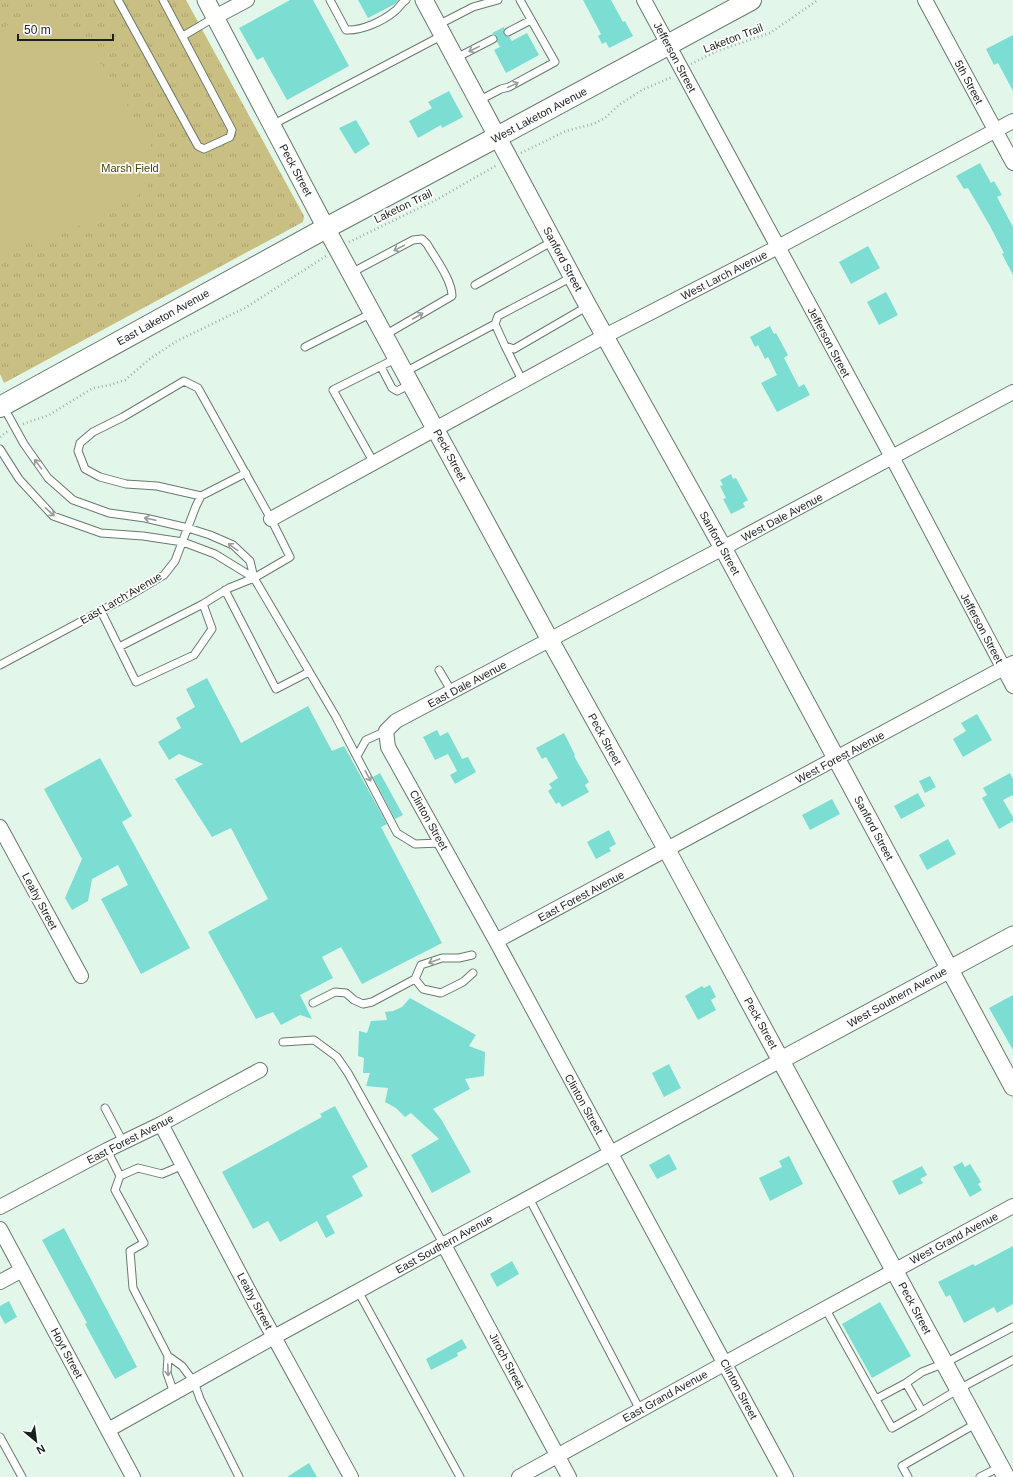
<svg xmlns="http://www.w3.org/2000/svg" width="1013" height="1477" viewBox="0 0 1013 1477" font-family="Helvetica,sans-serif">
<defs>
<pattern id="grass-tufts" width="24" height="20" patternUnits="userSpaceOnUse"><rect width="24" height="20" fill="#cabf82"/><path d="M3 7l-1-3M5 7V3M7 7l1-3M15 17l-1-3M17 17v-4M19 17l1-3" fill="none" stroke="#ada470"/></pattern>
</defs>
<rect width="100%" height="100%" fill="#e2f7e9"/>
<path fill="url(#grass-tufts)" d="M0,0H186L304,216L303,222L4,383L0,374Z"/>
<path fill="#cabf82" d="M46,1L107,71L150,144L154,155V175L148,185L137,196L94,221L0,252V30Z"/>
<path fill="#7cded3" d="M290,0H313L349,66L287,100L263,57L257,60L239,28Z
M358,0H398L395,4L368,18Z
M583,0H611L623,22L625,21L633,36L609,48L606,42L602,44L598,36L601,34Z
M504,27V35L509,37L512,41L527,33L539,55L506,73L494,50L500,47L497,42V36L492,33Z
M1013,35V91L998,63L994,65L986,49Z
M449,91L463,117L442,128L441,125L418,138L409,121L432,108L428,102Z
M356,120L370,144L355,154L339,128Z
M980,163L991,183L994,181L1002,195L997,197L1013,227V275L1002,254L1004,253L990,226L968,188L964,189L956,176Z
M868,246L880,268L851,284L839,262Z
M886,292L898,315L879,325L867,302Z
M770,326L774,334L776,333L788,355L784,358L799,387L804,384L810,395L777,412L761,383L777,375L768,357L765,359L758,345L755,347L750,337Z
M731,474L733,479L736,478L748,500L743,503L745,507L731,514L723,499L726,498L720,486L723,485L720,480Z
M207,678L241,743L308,706L332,751L344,746L387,824L381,827L442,943L362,984L341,947L322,957L333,978L300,995L312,1019L300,1015L281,1025L273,1012L256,1019L208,932L268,899L231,828L212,837L175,779L203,764L179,754L169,760L158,742L181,728L176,718L195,707L186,689Z
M977,714L992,740L963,757L953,739L966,731L961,723Z
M437,730L440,736L448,732L462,759L468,757L476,772L455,784L450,775L457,771L448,754L435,760L423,737Z
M564,733L575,755L574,756L589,782L585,785L589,792L562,807L559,802L556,804L548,791L552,788L549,784L558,778L546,757L542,759L536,748Z
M100,758L132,816L122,822L190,948L141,974L101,899L128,885L118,865L92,879L88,901L72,910L65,898L82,859L44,789Z
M380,773L403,815L395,819L373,777Z
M1010,773L1013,779V795L1003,800L1013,817V821L999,829L982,798L987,795L983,788Z
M930,776L936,787L925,793L919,781Z
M918,793L925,806L901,819L894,806Z
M832,799L840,814L810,830L802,815Z
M609,830L616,844L609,848L611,851L596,859L587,842Z
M948,839L956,854L927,870L919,855Z
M710,985L716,997L711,1000L716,1010L698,1020L685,996L702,986L704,988Z
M1013,995V1050L989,1008Z
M410,998L476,1035L469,1046L485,1052L484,1076L465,1079L470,1089L433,1109L441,1119L471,1172L432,1193L411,1155L439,1139L411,1113L405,1117L396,1108L385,1102L388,1088L366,1086L370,1073H363L364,1058L358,1056L359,1031L367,1033L371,1021L387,1020L385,1012L393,1011L402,1007Z
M669,1064L681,1088L664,1097L652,1073Z
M335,1106L368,1167L352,1176L363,1196L326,1216L335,1233L326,1238L317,1221L280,1242L268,1221L253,1229L222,1172L322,1117L320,1114Z
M669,1154L677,1169L657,1179L649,1165Z
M789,1156L803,1184L770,1201L759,1178L782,1167L779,1161Z
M962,1162L965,1167L970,1164L981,1182L978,1184L982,1190L970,1197L953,1167Z
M922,1166L927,1175L920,1179L923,1183L899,1195L892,1181Z
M64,1228L137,1367L115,1379L85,1324L87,1323L42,1240Z
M1013,1246V1304L997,1313L994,1307L964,1323L950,1295L946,1297L938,1282L973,1264L975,1266Z
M512,1261L519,1274L497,1287L490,1274Z
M9,1301L17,1317L5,1324L0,1315V1306Z
M880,1302L911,1356L872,1378L842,1324Z
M462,1339L467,1348L457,1353L458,1356L431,1370L426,1359Z
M309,1463L317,1477H287Z"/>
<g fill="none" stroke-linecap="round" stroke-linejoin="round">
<g stroke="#677a6d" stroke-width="9">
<path id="service" d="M118,0L198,146L204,149L230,137L232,130L163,0
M330,0L346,30C362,31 383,21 395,11C399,8 401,3 406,0
M438,25L473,7L498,0
M508,32L531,20
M183,36L215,17
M456,58L493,39
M478,101L501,89L509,87L555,62L520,0
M272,125L443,35
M351,273L413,240L422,239L427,244C435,258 452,280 452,296L385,335
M572,277L498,316L495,324L505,346L514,349L588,306
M475,285L553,241
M505,346L523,382
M305,347L372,313
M381,367L392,388L397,391L411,384
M405,372L495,324
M3,406L24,444L48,478L73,500L109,513L145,518L188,528L210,535L233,545L250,561L254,578L336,717L397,833L415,844L441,843
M0,449L19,479L53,516L101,533L143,536L183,542L215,554L254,578
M374,463L333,390L397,358
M225,590L276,689L309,672
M101,611L136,682L194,655L212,629L203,604L229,588L254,578L290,557L271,519L198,388L184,381L123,417L93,432L80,443L78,451L85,469L100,477L126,484L157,486L201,496
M119,647L203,604
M0,665L134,593L164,575L175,561L196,506L201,496L246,473
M439,670L452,692
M357,756L366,740L386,731
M472,955L459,958H442L421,965L415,979L423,989L441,993L463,982L473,973
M313,1003L335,992L346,993L354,1000L363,1004L372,1002L415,979
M283,1042L314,1040L337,1057L348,1073L444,1245
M105,1108L123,1142
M107,1150L120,1176L115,1190L144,1243L130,1251L133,1288L168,1356
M120,1176L138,1168L162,1174L183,1165
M529,1198L640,1410
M358,1291L460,1477
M825,1308L892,1428L922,1411
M1013,1327L945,1363L922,1372L906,1383L922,1411L959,1389L1013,1360
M174,1393L167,1373L168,1356L182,1366L194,1382L200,1399L239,1477
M876,1399L906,1383
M0,1437L22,1477
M908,1477L902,1466L977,1423
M980,1477L1000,1467"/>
</g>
<g stroke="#677a6d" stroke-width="16">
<path id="minor" d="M644,0L892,457L1013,686
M925,0L1013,163
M215,17L247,0
M271,519L605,336L778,247L1013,121
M0,827L81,976
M496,941L1013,663
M161,1124L253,1299L351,1477
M0,1207L107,1150L161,1124L260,1070
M0,1229L133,1477
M444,1245L569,1477
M0,1282L22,1270
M108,1430L274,1337L781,1060
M519,1477L740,1355L1013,1206
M786,1477L496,941L388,747L386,731L396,721L723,548L1013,392"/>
</g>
<g stroke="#677a6d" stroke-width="19">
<path id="tertiary" d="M206,0L326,228L550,640L667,850L1006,1477
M424,0L588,306L723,548L1013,1087
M781,1060L1013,935"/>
</g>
<g stroke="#677a6d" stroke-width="22">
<path id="secondary" d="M0,407L326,228L497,137L751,0"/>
</g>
<path stroke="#9fb0a5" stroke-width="2.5" stroke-dasharray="1 3" stroke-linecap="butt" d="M691,64L717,51L770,33L818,0
M521,153L566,131L593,124L605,118L619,105L642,90L672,77
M349,242L438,199L497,165
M23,424L49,415L93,388L110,385L125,380L151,358L177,341L245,308L326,256
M0,437L8,431"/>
<use href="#service" stroke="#fff" stroke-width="7"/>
<use href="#minor" stroke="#fff" stroke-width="14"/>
<use href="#tertiary" stroke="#fff" stroke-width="17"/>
<use href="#secondary" stroke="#fff" stroke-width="20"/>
</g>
<defs><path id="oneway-shaft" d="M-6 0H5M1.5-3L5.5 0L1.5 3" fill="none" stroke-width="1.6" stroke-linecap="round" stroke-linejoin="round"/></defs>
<g stroke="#989b99">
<use href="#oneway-shaft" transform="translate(474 49) rotate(154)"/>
<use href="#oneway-shaft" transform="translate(513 85) rotate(-25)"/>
<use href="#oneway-shaft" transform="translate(399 248) rotate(152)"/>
<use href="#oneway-shaft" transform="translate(418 316) rotate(-30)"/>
<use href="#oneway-shaft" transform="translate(38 464) rotate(-126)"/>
<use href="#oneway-shaft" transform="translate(50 512) rotate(43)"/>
<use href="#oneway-shaft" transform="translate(150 519) rotate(-168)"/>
<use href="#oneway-shaft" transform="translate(233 547) rotate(-144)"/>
<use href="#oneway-shaft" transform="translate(368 776) rotate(62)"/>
<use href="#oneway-shaft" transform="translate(434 961) rotate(160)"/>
<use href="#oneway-shaft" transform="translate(168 1370) rotate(88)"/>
</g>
<g text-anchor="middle" stroke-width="3.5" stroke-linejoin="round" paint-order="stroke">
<g font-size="11" fill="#19211c" stroke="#fff">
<text transform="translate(733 38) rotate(-21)" y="4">Laketon Trail</text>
<text transform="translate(675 57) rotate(62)" y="4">Jefferson Street</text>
<text transform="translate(969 82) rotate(62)" y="4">5th Street</text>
<text transform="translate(539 115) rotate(-28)" y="4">West Laketon Avenue</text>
<text transform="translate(296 170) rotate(62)" y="4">Peck Street</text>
<text transform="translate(403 206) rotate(-26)" y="4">Laketon Trail</text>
<text transform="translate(563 259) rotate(62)" y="4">Sanford Street</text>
<text transform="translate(724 275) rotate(-27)" y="4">West Larch Avenue</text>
<text transform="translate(163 317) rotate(-29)" y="4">East Laketon Avenue</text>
<text transform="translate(829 342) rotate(62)" y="4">Jefferson Street</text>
<text transform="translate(450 455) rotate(62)" y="4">Peck Street</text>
<text transform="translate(782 517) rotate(-28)" y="4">West Dale Avenue</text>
<text transform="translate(720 543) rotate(61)" y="4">Sanford Street</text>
<text transform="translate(121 598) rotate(-30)" y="4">East Larch Avenue</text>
<text transform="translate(982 628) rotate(62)" y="4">Jefferson Street</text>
<text transform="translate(467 684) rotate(-28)" y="4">East Dale Avenue</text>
<text transform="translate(605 739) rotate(61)" y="4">Peck Street</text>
<text transform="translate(840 757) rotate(-28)" y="4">West Forest Avenue</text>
<text transform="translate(429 820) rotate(61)" y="4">Clinton Street</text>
<text transform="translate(874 828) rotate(62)" y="4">Sanford Street</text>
<text transform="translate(581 896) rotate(-28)" y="4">East Forest Avenue</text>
<text transform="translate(40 901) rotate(62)" y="4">Leahy Street</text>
<text transform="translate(897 997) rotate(-29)" y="4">West Southern Avenue</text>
<text transform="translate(761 1023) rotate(61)" y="4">Peck Street</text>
<text transform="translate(584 1104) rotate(61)" y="4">Clinton Street</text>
<text transform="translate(130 1139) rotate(-27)" y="4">East Forest Avenue</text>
<text transform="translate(954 1238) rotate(-28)" y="4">West Grand Avenue</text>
<text transform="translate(444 1244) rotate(-29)" y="4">East Southern Avenue</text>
<text transform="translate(255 1301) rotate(62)" y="4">Leahy Street</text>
<text transform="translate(915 1308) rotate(62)" y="4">Peck Street</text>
<text transform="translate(67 1353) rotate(62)" y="4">Hoyt Street</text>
<text transform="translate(507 1361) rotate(62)" y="4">Jiroch Street</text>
<text transform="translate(739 1389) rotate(62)" y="4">Clinton Street</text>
<text transform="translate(665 1396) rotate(-29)" y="4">East Grand Avenue</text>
</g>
<g font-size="11" fill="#4c4307" stroke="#fff">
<text x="130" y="172">Marsh Field</text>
</g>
</g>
<g transform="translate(36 1441) rotate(151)" stroke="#ffffff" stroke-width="3" paint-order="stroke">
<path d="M0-3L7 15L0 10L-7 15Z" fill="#19211c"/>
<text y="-6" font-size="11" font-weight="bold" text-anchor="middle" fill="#19211c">N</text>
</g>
<path d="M18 34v6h95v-6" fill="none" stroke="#19211c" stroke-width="2"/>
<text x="24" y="34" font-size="12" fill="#19211c" stroke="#ffffff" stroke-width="3" paint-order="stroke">50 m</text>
</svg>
